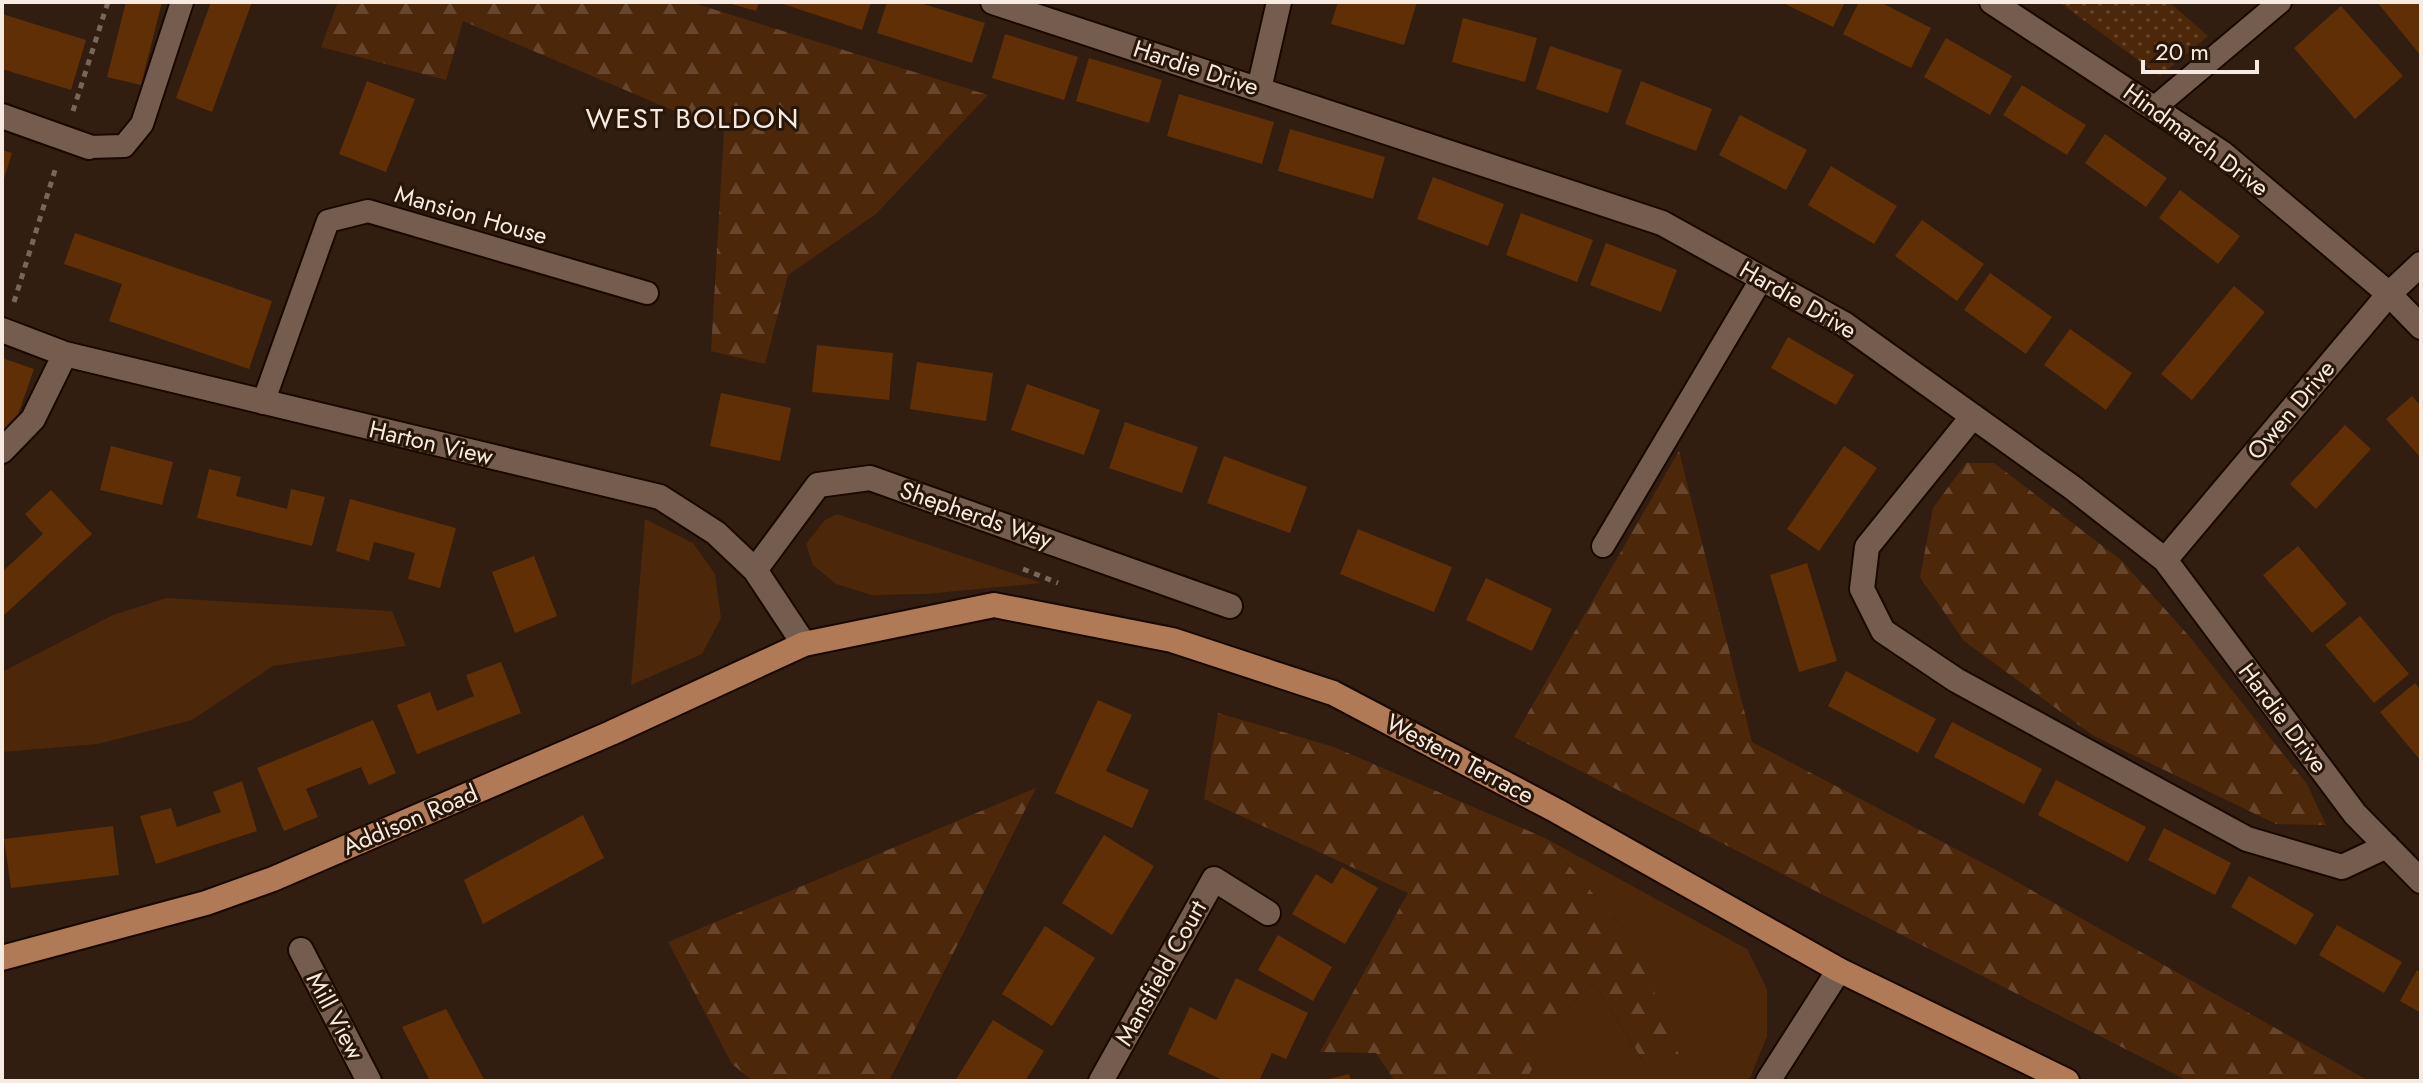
<svg xmlns="http://www.w3.org/2000/svg" width="2423" height="1083" viewBox="0 0 2423 1083" font-family="Jost,sans-serif">
<defs>
<pattern id="forest-firs" width="22" height="20" patternUnits="userSpaceOnUse" patternTransform="scale(2)"><rect width="22" height="20" fill="#4d2709"/><path d="M5 1l3.5 6h-7zM16 11l3.5 6h-7z" fill="#67462d"/></pattern>
<pattern id="park-dots" width="8" height="8" patternUnits="userSpaceOnUse" patternTransform="scale(2)"><rect width="8" height="8" fill="#4d2709"/><path d="M2 2h.1M6 6h.1" fill="none" stroke="#67462d" stroke-width="1.8" stroke-linecap="round"/></pattern>
</defs>
<rect width="100%" height="100%" fill="#311e11"/>
<path fill="#4d2709" d="M837,514L1042,583L925,594L872,595L836,584L813,565L806,544L825,520Z
M645,519L693,543L715,574L721,618L702,654L631,685Z
M166,598L392,611L406,646L273,666L192,720L98,744L2,752V672L113,615Z
M1545,838L1747,949L1767,989V1036L1751,1076L1746,1081H1526L1559,1015L1594,983L1646,1066L1635,942Z"/>
<path fill="url(#forest-firs)" d="M338,2H690L988,95L876,214L788,275L765,364L711,351L724,132L463,21L446,80L321,47Z
M1679,451L1752,742L1994,869L2369,1081H2188L1514,737Z
M1966,463H1994L2121,560L2188,635L2307,784L2326,825L2276,824L2094,736L1964,641L1920,577L1933,508Z
M1218,713L1334,747L1545,838L1635,942L1679,1055L1647,1067L1594,983L1559,1015L1526,1081H1395L1376,1053L1320,1052L1408,893L1204,799Z
M1036,788L889,1081H753L732,1064L668,942Z"/>
<path fill="url(#park-dots)" d="M2059,2H2169L2208,36L2160,76Z"/>
<path fill="#602f05" d="M126,2H162L141,85L107,77Z
M211,2H252L212,112L176,98Z
M725,2H759L756,11Z
M777,2H871L862,30Z
M887,2H917L985,23L972,63L877,33Z
M1338,2H1417L1404,45L1331,24Z
M1781,2H1845L1833,27Z
M1859,2H1880L1931,28L1911,68L1843,34Z
M2377,2H2421V56Z
M2341,6L2403,76L2355,119L2294,48Z
M2,14L86,40L71,90L2,69Z
M1463,18L1537,38L1525,82L1452,62Z
M1005,34L1078,57L1064,100L992,78Z
M1946,38L2012,76L1990,115L1924,77Z
M1550,46L1622,70L1608,113L1536,89Z
M1089,58L1162,80L1149,123L1076,101Z
M367,81L415,99L386,172L339,154Z
M1641,81L1712,109L1696,151L1625,124Z
M2022,85L2086,125L2067,155L2003,115Z
M1179,94L1274,122L1262,164L1167,136Z
M1740,115L1807,150L1786,190L1719,155Z
M1290,129L1385,157L1373,199L1278,171Z
M2105,134L2167,178L2146,207L2085,163Z
M2,150L12,153L3,182H2Z
M1831,166L1897,206L1874,244L1808,205Z
M1433,177L1504,204L1488,246L1417,219Z
M2180,190L2240,236L2218,264L2159,218Z
M1521,213L1593,240L1577,282L1506,255Z
M1922,220L1984,264L1957,301L1895,256Z
M75,233L272,301L249,369L109,321L122,284L64,264Z
M1606,243L1677,270L1661,312L1590,285Z
M1990,273L2052,317L2026,354L1964,310Z
M2234,286L2265,312L2192,400L2161,374Z
M2070,329L2132,373L2106,410L2044,365Z
M1788,337L1854,375L1836,405L1771,368Z
M817,345L893,353L889,400L812,392Z
M2,358L34,369L12,432L2,429Z
M917,362L993,373L986,421L910,409Z
M1027,384L1100,410L1084,455L1011,430Z
M721,393L791,408L780,461L710,446Z
M2412,396L2421,406V458L2386,419Z
M1125,422L1198,447L1182,493L1109,468Z
M2345,425L2371,449L2316,509L2290,484Z
M111,446L173,462L162,505L100,490Z
M1844,446L1877,468L1819,551L1787,529Z
M1224,456L1307,487L1290,533L1207,503Z
M209,469L241,477L236,496L287,509L291,489L325,497L312,546L197,518Z
M51,490L92,534L2,617V572L43,534L25,514Z
M350,499L456,528L440,588L408,579L415,553L374,542L369,561L336,551Z
M1358,529L1452,567L1434,612L1340,574Z
M2298,546L2347,604L2312,633L2263,575Z
M534,556L557,616L515,633L492,572Z
M1807,563L1837,661L1799,672L1770,575Z
M1486,578L1552,609L1532,651L1466,620Z
M2360,616L2409,674L2374,703L2325,645Z
M501,662L521,713L417,754L397,705L430,692L437,711L474,696L466,675Z
M1846,671L1936,719L1918,753L1828,706Z
M2415,683L2421,691V761L2380,712Z
M1098,700L1132,715L1106,771L1149,790L1132,828L1055,793Z
M373,720L396,773L369,785L361,767L306,789L318,817L284,831L257,768Z
M1952,722L2042,769L2024,804L1934,757Z
M2056,780L2146,827L2128,862L2038,815Z
M242,781L257,831L156,864L140,816L171,808L177,827L221,812L213,792Z
M583,815L604,858L483,924L464,880Z
M113,826L119,875L11,888L4,839Z
M2164,828L2231,863L2215,895L2148,860Z
M1104,835L1154,866L1112,935L1062,903Z
M1342,867L1378,888L1345,944L1292,914L1316,874L1332,884Z
M2249,876L2314,914L2296,945L2231,907Z
M2337,925L2402,962L2384,993L2319,955Z
M1045,926L1095,958L1052,1026L1002,994Z
M1278,935L1332,967L1313,1001L1258,970Z
M2417,970L2421,973V1013L2400,1001Z
M1236,978L1308,1013L1286,1059L1272,1053L1259,1081H1225L1168,1054L1190,1007L1216,1020Z
M446,1009L485,1081H430L402,1027Z
M993,1020L1044,1051L1025,1081H955Z
M1349,1074L1351,1081H1325V1080Z"/>
<g fill="none" stroke-linecap="round" stroke-linejoin="round">
<g stroke="#180801" stroke-width="26">
<path id="service" d="M2154,108L2280,2
M89,147L124,146L142,124L182,2
M263,403L328,221L368,211L647,293
M1603,546L1762,278"/>
</g>
<g stroke="#180801" stroke-width="28">
<path id="minor" d="M993,2L1662,223L1844,324L2073,488L2165,560L2355,814L2421,881
M1992,2L2222,153L2389,294L2421,327
M1259,89L1279,2
M2,116L89,147
M2,330L65,354L660,497L716,533L755,570L804,644
M1973,416L1867,547L1862,589L1883,631L1956,680L2247,839L2342,867L2387,846
M2,451L33,419L65,354
M2165,560L2389,294L2421,264
M755,570L818,485L870,478L1230,606
M301,950L369,1081
M1101,1081L1214,879L1268,913
M1768,1081L1839,970"/>
</g>
<g stroke="#180801" stroke-width="28">
<path id="primary" d="M2,958L206,903L273,879L611,733L804,644L994,605L1172,640L1333,693L1557,811L1839,970L2067,1081"/>
</g>
<path stroke="#77665b" stroke-width="5" stroke-dasharray="6 6" stroke-linecap="butt" d="M73,111L108,2
M14,302L56,167
M1023,569L1058,583"/>
<use href="#service" stroke="#745d4f" stroke-width="22"/>
<use href="#minor" stroke="#745d4f" stroke-width="24"/>
<use href="#primary" stroke="#b07a57" stroke-width="24"/>
</g>
<g text-anchor="middle" stroke-width="6" stroke-linejoin="round" paint-order="stroke">
<g font-size="24" fill="#f7eae1" stroke="#271508">
<text transform="translate(1196 68) rotate(18)" y="8">Hardie Drive</text>
<text transform="translate(2196 140) rotate(36)" y="8">Hindmarch Drive</text>
<text transform="translate(471 215) rotate(16)" y="8">Mansion House</text>
<text transform="translate(1798 300) rotate(30)" y="8">Hardie Drive</text>
<text transform="translate(2291 410) rotate(-50)" y="8">Owen Drive</text>
<text transform="translate(431 443) rotate(13)" y="8">Harton View</text>
<text transform="translate(976 515) rotate(19)" y="8">Shepherds Way</text>
<text transform="translate(2283 718) rotate(53)" y="8">Hardie Drive</text>
<text transform="translate(1460 759) rotate(28)" y="8">Western Terrace</text>
<text transform="translate(410 820) rotate(-23)" y="8">Addison Road</text>
<text transform="translate(1161 973) rotate(-61)" y="8">Mansfield Court</text>
<text transform="translate(335 1016) rotate(62)" y="8">Mill View</text>
</g>
<g font-size="28" letter-spacing="2" fill="#f7eae1" stroke="#271508">
<text x="693" y="128">WEST BOLDON</text>
</g>
</g>
<rect width="2423" height="1083" fill="none" stroke="#f7eae1" stroke-width="8"/>
<path d="M2143 60v12h114v-12" fill="none" stroke="#f7eae1" stroke-width="4"/>
<text x="2155" y="60" font-size="24" fill="#f7eae1" stroke="#271508" stroke-width="6" paint-order="stroke">20 m</text>
</svg>
